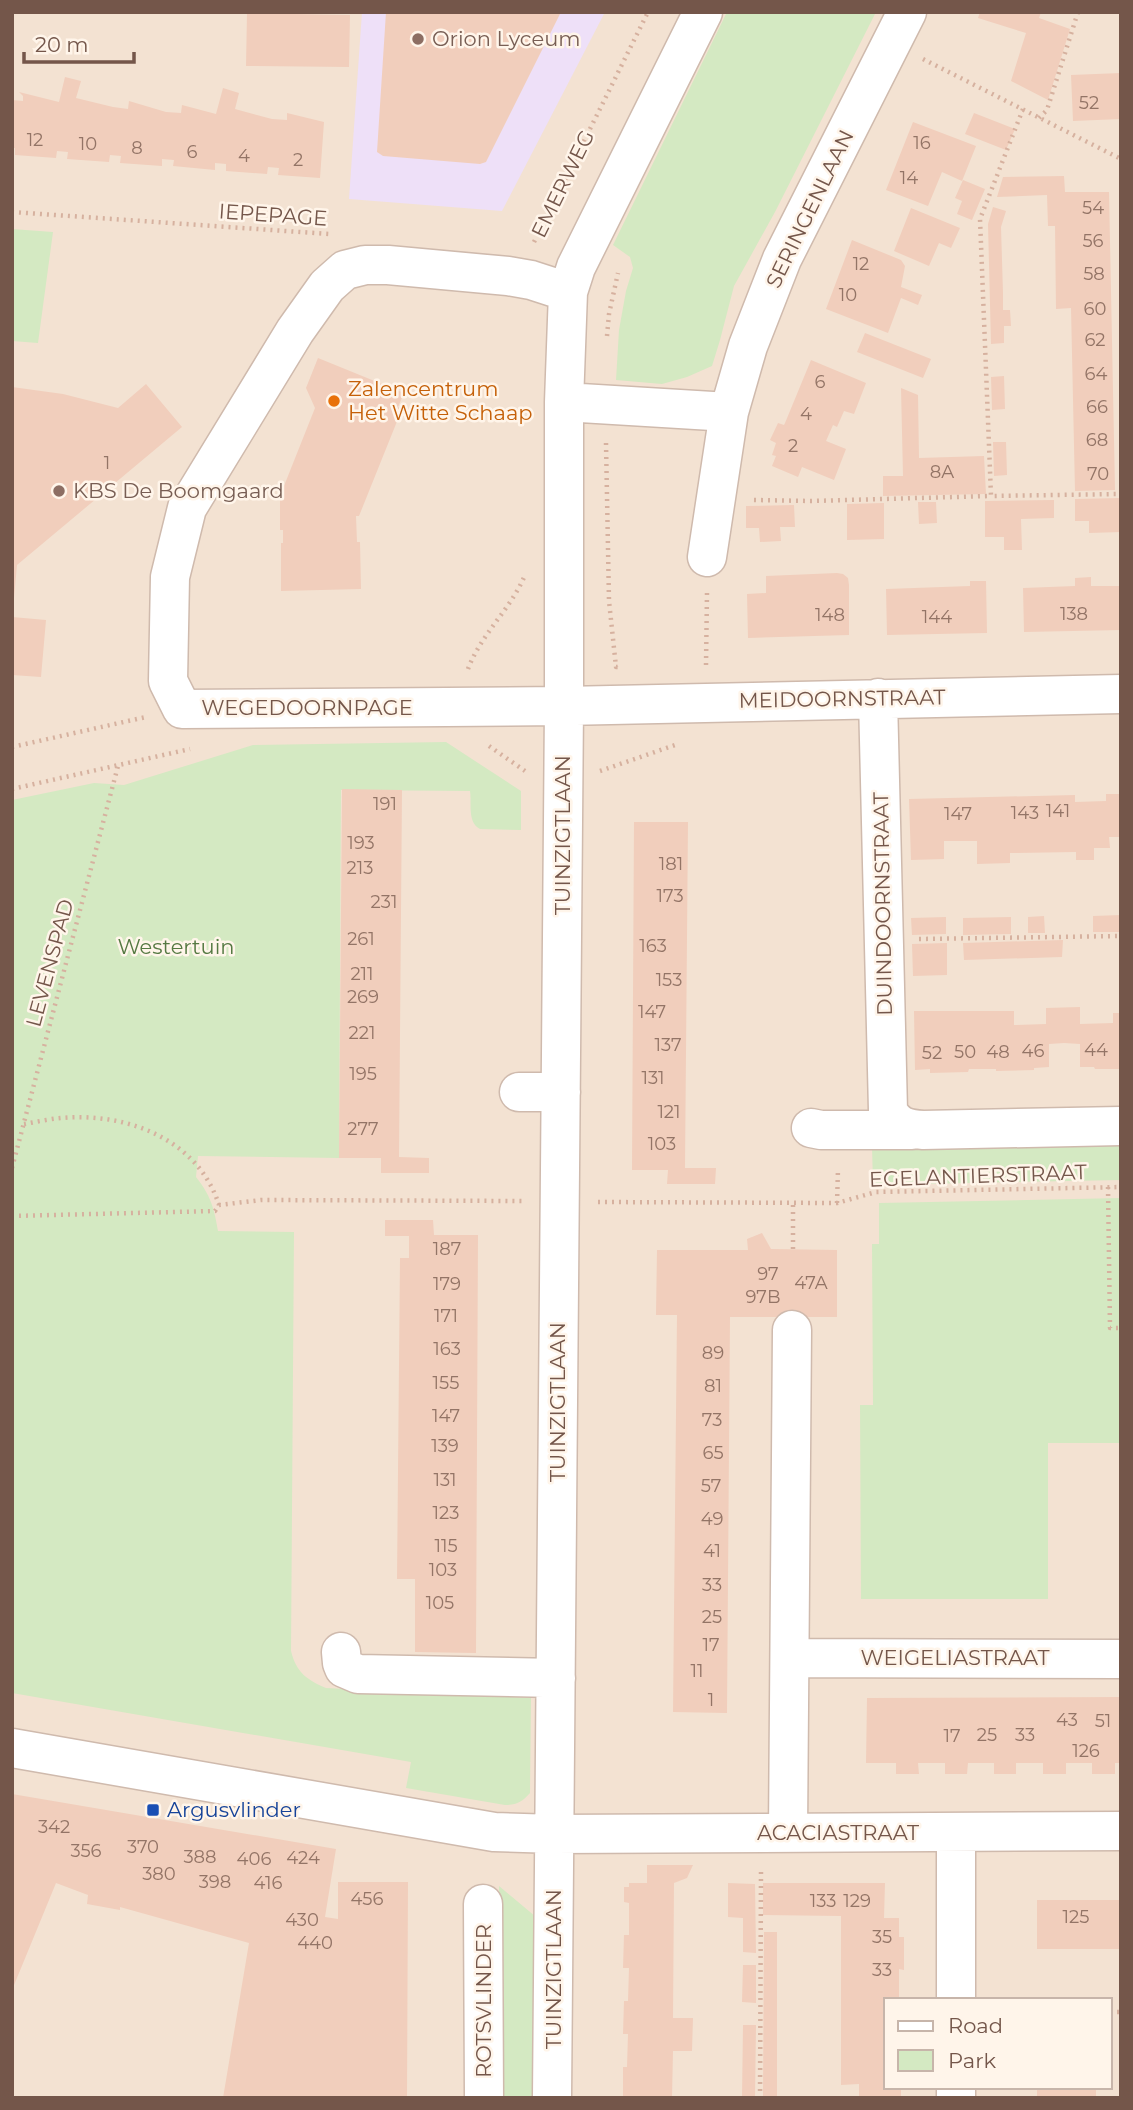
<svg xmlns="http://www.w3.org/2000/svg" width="1133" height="2110" viewBox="0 0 1133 2110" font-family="Montserrat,sans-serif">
<rect width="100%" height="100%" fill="#fcf1e4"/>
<path fill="#f3e2d2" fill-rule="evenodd" d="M12,12H1121V2098H12ZM886,2000H1110V2087H886Z"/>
<path fill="#eee0f8" d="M362,12H605L502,211L349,199Z"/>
<path fill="#d4e9c2" d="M727,12H876L775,212L734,286L720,340L712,366L687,377L662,384L616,380L619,330L626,291L633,268L630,257L613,245Z
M12,229L53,232L38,343L12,341Z
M446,742L521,791V830L480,829C467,822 472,804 470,791L341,790L339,1158L198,1156L196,1177C211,1196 214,1208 218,1231L294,1232L291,1651C296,1672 307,1680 326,1688L531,1698L530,1793C522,1802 517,1805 505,1805L406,1788L411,1762L12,1693V800L94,783L124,785L253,745Z
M1121,1141V1180L873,1185L872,1146Z
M1121,1198V1443H1048V1599H861L860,1405H873L872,1244H879V1203Z
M499,1886L536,1917L537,2098H498Z"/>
<path fill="#f1cebc" d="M386,12H561L486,162L480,164L383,156L377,152Z
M980,12H1041L1039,18L1070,29L1048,100L1011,81L1026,33L978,18Z
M247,13L350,15L349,67L246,66Z
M1121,73V119L1073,121L1071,75Z
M65,77L81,81L76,98L113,107L128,109L129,101L166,112L181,113L182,105L216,114L223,88L239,93L235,109L272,119L287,120V113L324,122L320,178L278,175L279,168L268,167L267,174L226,171V164L215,163V170L173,166L174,160L162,159V166L120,163L121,156L110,155L109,162L67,159L68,152L57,151L56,158L15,155V148H12V100L23,101V96L19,92L59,102Z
M974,113L1015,129L1006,150L965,134Z
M913,122L976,146L962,181L942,172L928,206L886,190Z
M1064,176L1065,192H1109L1115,490L1075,491L1071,308L1056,309L1055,226H1048L1047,195L997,197L1003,177Z
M963,180L985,189L972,220L957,214L962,201L955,198Z
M993,207L1006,211L1001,227L1003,293V310H1010L1011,326H1004V343L991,344L988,224Z
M911,208L960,228L951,248L939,243L929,266L894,251Z
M852,240L901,260L905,266L901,287L922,295L918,305L901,298L888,333L826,309Z
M865,333L931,359L923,378L857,352Z
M318,358L404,393L398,407L402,409L359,516H356L357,542H360L361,589L281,591V543H283V530H280V496L315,408L306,388Z
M811,360L866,383L854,414L844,411L837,427L833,425L826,441L846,449L834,480L802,467L798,477L772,466L776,456L772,455L776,443L770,440L778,423L784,425L785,423Z
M1004,376L1005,409L992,410L991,377Z
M146,384L182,427L17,565L14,598H12V387L63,394L118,408Z
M901,388L918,395L919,458L984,456L986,494L883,496V476H903Z
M993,442H1006L1007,475L994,476Z
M1121,498V532L1089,533V521H1075V499Z
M1054,500V518L1021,519L1022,550H1004V537H985V501Z
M918,502H936L937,523L919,524Z
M884,503V539L847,540V504Z
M794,505L795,527H780L781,541L760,542L759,528H746V506Z
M837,573L843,574L848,578L849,585V635L748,638L747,594L766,593V576Z
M1091,577V586H1121V630L1024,632L1023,588L1075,586V578Z
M970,581H986L987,633L887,635L886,589L970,586Z
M12,617L46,620L41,677L12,675Z
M342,789L402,790L399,1157L429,1158V1173H381V1158H339Z
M1106,794H1121V837H1109L1110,848H1094V860H1076V852L1010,853V863L977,864V841H944V859L911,860L909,799L1075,795V802L1106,801Z
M634,822H688L685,1168H716L715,1184H667L668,1170H632Z
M1121,915V932H1093V916Z
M1044,916L1045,933H1028V917Z
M946,917V934L912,935L911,918Z
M1011,917V934L963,935V918Z
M1063,940L1062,957L964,960L963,943Z
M947,943V975L913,976L912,944Z
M1080,1007V1024L1113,1023V1013H1121V1069H1095L1094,1067H1080V1044L1064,1043L1049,1044V1067L1034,1068V1070L996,1071V1069H969L968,1072L930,1073V1069L915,1070L914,1011H1014V1025L1046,1024V1008Z
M385,1220H433L434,1235H478L476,1653L415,1652V1579H397L400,1258H409V1236H385Z
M762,1233L771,1249L837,1250V1317H730L727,1713L673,1712L677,1315H656L657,1250H748L747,1239Z
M1121,1697V1763H1115V1774H1092V1763H1066V1774H1043V1763H1016V1774H994V1763H968L967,1774H945V1763H918L919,1774H896V1763H866L867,1698Z
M12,1794L336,1849L325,1917L338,1919V1882H408L407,2098H223L249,1943L120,1907V1910L87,1904L88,1895L56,1883L12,1990Z
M647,1865H693L687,1878L674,1883L673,2018H693L692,2051H673L672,2098H623V2067H627L628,2034H623L624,2001H628L629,1968H623L624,1935H629V1903L624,1902V1887H629V1883H647Z
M728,1883L755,1884L756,1953L743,1952V1918L728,1917Z
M763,1883H885L884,1918H899V1937H904V1970L899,1969V2000H886V2087H901V2098H859V2084L841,2085V1916L763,1915Z
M1037,1900H1121V1949H1037Z
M764,1932H777V2098H763Z
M743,1965H756V2003L742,2002Z
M743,2025H756L755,2098H742Z
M1037,2087H1096V2098H1037Z"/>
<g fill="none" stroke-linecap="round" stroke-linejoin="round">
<g stroke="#cfbaad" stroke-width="41">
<path id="minor" d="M568,292L531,280L508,276L388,265H365L345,270L327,286L295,331L187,508L170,577L168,681L182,709L564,706L1121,694
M564,402L729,412
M707,557L729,412L748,346L782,259L907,12
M878,698L888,1111C896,1126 906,1129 923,1130L1121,1126
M519,1092H561
M811,1128L821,1130H912
M341,1652L342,1663L344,1668L358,1674L556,1678
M790,1658L1121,1659
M12,1748L494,1832L555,1834L1121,1831
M956,1832V2000
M788,1833L792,1330
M483,1904L484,2098
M956,2087V2098
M552,2098L564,706V402L568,292L576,267L703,12"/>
</g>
<path stroke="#d6b19f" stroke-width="4.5" stroke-dasharray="2 5" stroke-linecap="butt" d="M923,59L1121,159
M1023,109L980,219L991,496L1121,494
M1039,118L1047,110L1078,12
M12,212L329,234
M534,242L648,12
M607,336L609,314L618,273
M606,443L609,601L616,667H618
M754,500L811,501L991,496
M706,665L707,593
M468,669C481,634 511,609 525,575
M489,746L525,771
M12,747L146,717
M600,771L678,744
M12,789L190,749
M919,939L1121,936
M24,1124C36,1122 49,1119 61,1118C126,1112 198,1139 219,1205
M12,1168L118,766
M1108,1187L1110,1328H1121
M598,1202L837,1203L876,1192L1121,1187
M837,1203L838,1169
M12,1216L215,1211L219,1205L261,1200L523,1201
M793,1249V1203
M1110,2012H1121
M760,2098L761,1871"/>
<use href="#minor" stroke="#fff" stroke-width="38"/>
</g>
<g fill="#8d6e63" stroke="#fff5ea" stroke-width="2.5">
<circle cx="418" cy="39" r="7"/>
<circle cx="59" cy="491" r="7"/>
</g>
<circle fill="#e8710a" stroke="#fff5ea" stroke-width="2.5" cx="334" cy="401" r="7"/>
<rect fill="#1a4fb4" stroke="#fff5ea" stroke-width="2.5" x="146" y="1803" width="14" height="14" rx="3.5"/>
<g text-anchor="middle" stroke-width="5" stroke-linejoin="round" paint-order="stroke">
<g font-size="18" fill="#937466">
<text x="1089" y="109">52</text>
<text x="35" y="146">12</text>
<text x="922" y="149">16</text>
<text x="88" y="150">10</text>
<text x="137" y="154">8</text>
<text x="192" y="158">6</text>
<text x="244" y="162">4</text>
<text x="298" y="166">2</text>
<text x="909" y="184">14</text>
<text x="1093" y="214">54</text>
<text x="1093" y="247">56</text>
<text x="861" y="270">12</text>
<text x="1094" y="280">58</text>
<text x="848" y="301">10</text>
<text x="1095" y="315">60</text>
<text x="1095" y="346">62</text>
<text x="1096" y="380">64</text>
<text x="820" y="388">6</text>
<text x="1097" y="413">66</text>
<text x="806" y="420">4</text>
<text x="1097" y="446">68</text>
<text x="793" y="452">2</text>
<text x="107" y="469">1</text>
<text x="942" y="478">8A</text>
<text x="1098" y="480">70</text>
<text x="1074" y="620">138</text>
<text x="830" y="621">148</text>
<text x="937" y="623">144</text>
<text x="385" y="810">191</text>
<text x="1058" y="817">141</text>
<text x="1025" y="819">143</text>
<text x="958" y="820">147</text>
<text x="361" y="849">193</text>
<text x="671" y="870">181</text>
<text x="360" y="874">213</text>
<text x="670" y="902">173</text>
<text x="384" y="908">231</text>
<text x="361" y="945">261</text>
<text x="653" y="952">163</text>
<text x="362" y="980">211</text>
<text x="669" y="986">153</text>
<text x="363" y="1003">269</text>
<text x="652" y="1018">147</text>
<text x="362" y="1039">221</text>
<text x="668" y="1051">137</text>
<text x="1096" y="1056">44</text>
<text x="1033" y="1057">46</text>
<text x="965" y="1058">50</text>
<text x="998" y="1058">48</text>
<text x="932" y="1059">52</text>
<text x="363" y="1080">195</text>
<text x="653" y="1084">131</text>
<text x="669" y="1118">121</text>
<text x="363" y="1135">277</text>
<text x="662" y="1150">103</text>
<text x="447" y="1255">187</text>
<text x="768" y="1280">97</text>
<text x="811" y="1289">47A</text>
<text x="447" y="1290">179</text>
<text x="763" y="1303">97B</text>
<text x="446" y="1322">171</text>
<text x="447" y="1355">163</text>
<text x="713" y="1359">89</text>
<text x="446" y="1389">155</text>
<text x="713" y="1392">81</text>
<text x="446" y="1422">147</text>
<text x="712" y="1426">73</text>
<text x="445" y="1452">139</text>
<text x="713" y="1459">65</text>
<text x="445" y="1486">131</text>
<text x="711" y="1492">57</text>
<text x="446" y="1519">123</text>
<text x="712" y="1525">49</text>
<text x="446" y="1552">115</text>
<text x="712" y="1557">41</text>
<text x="443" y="1576">103</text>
<text x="712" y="1591">33</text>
<text x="440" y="1609">105</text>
<text x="712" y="1623">25</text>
<text x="711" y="1651">17</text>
<text x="697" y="1677">11</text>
<text x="711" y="1706">1</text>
<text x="1067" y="1726">43</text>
<text x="1103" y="1727">51</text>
<text x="987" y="1741">25</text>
<text x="1025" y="1741">33</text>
<text x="952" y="1742">17</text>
<text x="1086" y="1757">126</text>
<text x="54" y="1833">342</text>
<text x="143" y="1853">370</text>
<text x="86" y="1857">356</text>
<text x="200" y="1863">388</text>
<text x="303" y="1864">424</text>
<text x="254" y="1865">406</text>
<text x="159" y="1880">380</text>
<text x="215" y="1888">398</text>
<text x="268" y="1889">416</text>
<text x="367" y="1905">456</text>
<text x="823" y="1907">133</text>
<text x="857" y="1907">129</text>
<text x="1076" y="1923">125</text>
<text x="302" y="1926">430</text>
<text x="882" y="1943">35</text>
<text x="315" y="1949">440</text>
<text x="882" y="1976">33</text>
</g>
<g font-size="21" fill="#785e54" stroke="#fff5ea" text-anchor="start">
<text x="432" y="46">Orion Lyceum</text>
<text x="73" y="498">KBS De Boomgaard</text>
</g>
<g font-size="21" fill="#74564a" stroke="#fff5ea">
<text transform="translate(563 184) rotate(-64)" y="7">EMERWEG</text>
<text transform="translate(810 209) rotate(-64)" y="7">SERINGENLAAN</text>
<text transform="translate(273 215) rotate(4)" y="7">IEPEPAGE</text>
<text transform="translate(842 699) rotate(-1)" y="7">MEIDOORNSTRAAT</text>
<text x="307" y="715">WEGEDOORNPAGE</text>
<text transform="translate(563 835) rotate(-90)" y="7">TUINZIGTLAAN</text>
<text transform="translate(883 904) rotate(-91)" y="7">DUINDOORNSTRAAT</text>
<text transform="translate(50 963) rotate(-75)" y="7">LEVENSPAD</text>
<text transform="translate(978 1176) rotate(-2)" y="7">EGELANTIERSTRAAT</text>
<text transform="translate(558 1402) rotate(-90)" y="7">TUINZIGTLAAN</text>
<text x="955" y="1665">WEIGELIASTRAAT</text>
<text x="838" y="1840">ACACIASTRAAT</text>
<text transform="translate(554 1969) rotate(-90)" y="7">TUINZIGTLAAN</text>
<text transform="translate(484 2001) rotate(-90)" y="7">ROTSVLINDER</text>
</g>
<g font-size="21" fill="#c56008" stroke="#fff5ea" text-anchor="start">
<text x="348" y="396">Zalencentrum<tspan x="348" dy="24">Het Witte Schaap</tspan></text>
</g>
<g font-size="21" fill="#557942" stroke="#fff5ea">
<text x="176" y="954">Westertuin</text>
</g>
<g font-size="21" fill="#164399" stroke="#fff5ea" text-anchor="start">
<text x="167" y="1817">Argusvlinder</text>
</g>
</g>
<rect width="1133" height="2110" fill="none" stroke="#74564a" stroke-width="28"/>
<rect x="884" y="1998" width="228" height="91" fill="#fff5ea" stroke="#c7b5aa" stroke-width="2"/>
<rect x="898" y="2021" width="35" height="10" fill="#ffffff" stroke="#c7b5aa" stroke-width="2"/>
<text x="948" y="2033" font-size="21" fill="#74564a">Road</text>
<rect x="898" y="2050" width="35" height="21" fill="#d4e9c2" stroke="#c7b5aa" stroke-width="2"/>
<text x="948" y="2068" font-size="21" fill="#74564a">Park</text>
<path d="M24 52v10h110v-10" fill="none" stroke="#74564a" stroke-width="3.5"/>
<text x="35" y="52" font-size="21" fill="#74564a" stroke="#fff5ea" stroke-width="5" paint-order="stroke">20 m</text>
</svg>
